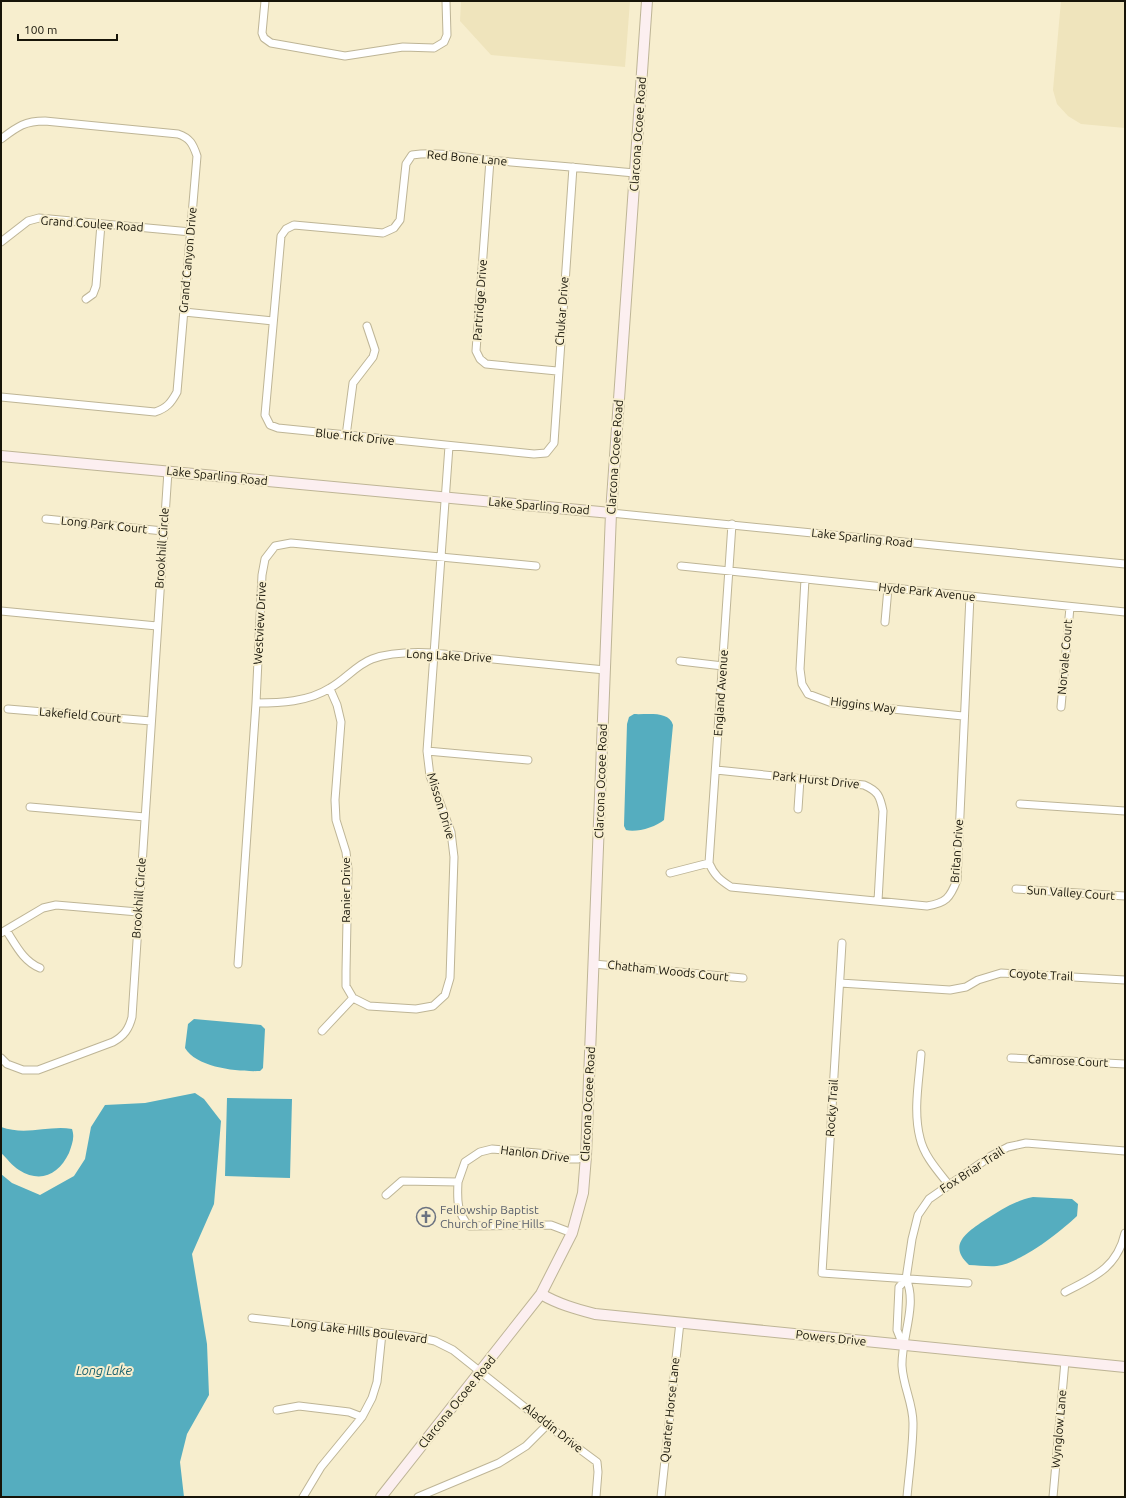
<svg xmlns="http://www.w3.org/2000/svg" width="1126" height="1498" viewBox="0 0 1126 1498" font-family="Ubuntu,sans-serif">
<rect width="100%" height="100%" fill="#f7eece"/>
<path fill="#efe4bc" d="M461,1H630L625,67L491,55L460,21Z
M1061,1H1125V128L1081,124L1068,116L1057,104L1053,90Z"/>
<path fill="#55adbf" d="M634,714C646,715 669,710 673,725L664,820C656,827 636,833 626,830L624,826L627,724L629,717Z
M194,1019L261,1025L265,1029L263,1068L260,1071C239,1072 197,1068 185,1048L188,1024Z
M195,1093L204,1099L221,1121L214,1204L192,1254L207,1344L209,1395L187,1434L180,1462L184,1497H1V1174L12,1183L40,1195L74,1176L85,1159L91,1127L105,1105L145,1103Z
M227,1098L292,1099L290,1178L225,1176Z
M1,1127C26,1136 49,1125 72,1129C75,1138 72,1144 69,1153C59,1174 41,1184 19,1170C12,1166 7,1158 1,1153Z
M1033,1197L1072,1199L1078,1204L1077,1216C1059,1233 1022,1262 997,1266C988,1267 978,1265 969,1265C947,1245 967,1232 985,1220C1001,1210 1014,1201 1033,1197Z"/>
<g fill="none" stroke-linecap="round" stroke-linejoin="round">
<g stroke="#beb596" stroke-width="9">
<path id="street" d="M265,1L262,33L264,38L271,43L345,56L403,47L434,48L444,42L447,35L446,1
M1,139C17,127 24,121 45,121L178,134C190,138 193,144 197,156L177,392C171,403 167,408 155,412L1,397
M490,160L476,351L480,359L486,364L557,371
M573,167L554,443L546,453L534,454L278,428L270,425L265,415L281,236L286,229L294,225L383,233L394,228L400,220L406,164L412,155C437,151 464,157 488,160C537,164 586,168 635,173
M1,242L28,221L39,218L191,232
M86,299L93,294L96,286L101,224
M184,312L273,321
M346,436L353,383L373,357L375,350L367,326
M611,513L1125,564
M46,519L163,531
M732,524L709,863C714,875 720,880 731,887L927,906C946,903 950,898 957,880L970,596
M681,566L1125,612
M805,579L800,669L802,684L808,694L832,703L963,716
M1,611L157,626
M885,622L888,588
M680,661L723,666
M330,689L337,705L341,722L335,800L336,820L346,852L348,869L346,971V986L353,998
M256,703C280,703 308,702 330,688C345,680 356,665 372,659C391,652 413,652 433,653L605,670
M1061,707L1070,607
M8,709L151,721
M427,751L528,760
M716,770L864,785C878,791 880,796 883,811L878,901
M1020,804L1125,811
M30,807L145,817
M798,809L800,779
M670,873L709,863
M1016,889L1125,896
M6,930C16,945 23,961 40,968
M1,933L43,908L56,905L138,912
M842,943L822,1273L968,1283
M238,964L256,703L262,575L265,559L275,546L291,543L536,566
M594,964L743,978
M840,983L950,990L966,987L978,980L1001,973L1125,980
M353,998L369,1006L416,1009L433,1006L445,995L450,978L454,857L451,832L430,776L427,751L449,446
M322,1031L353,998
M921,1054C919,1081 913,1111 920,1138C924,1156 938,1171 949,1185
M1,1058L7,1064L23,1070H38L113,1042C124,1036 129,1029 132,1017L168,471
M1011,1058L1125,1064
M458,1182C457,1200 457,1213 469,1226L551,1225L572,1233
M386,1195L402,1181L458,1182L465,1162L480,1152L492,1149L549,1154L567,1159H578L586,1156
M906,1279C918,1304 901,1339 902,1366C903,1386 913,1403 913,1423C913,1448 909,1473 907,1497
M1065,1292C1094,1277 1117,1268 1125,1233
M252,1318L412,1336L435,1341L453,1350L547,1425L597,1462L598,1472L596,1497
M903,1345L897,1330L899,1287L906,1279L912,1239L918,1215L929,1199L991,1156L1008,1147L1026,1143L1125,1151
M277,1410L299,1406L349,1412L362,1417
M303,1497L321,1467L362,1417L372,1398L377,1382L382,1333
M418,1497L499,1463L526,1446L547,1425
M661,1497L680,1322
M1053,1497L1065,1361"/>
</g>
<g stroke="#beb596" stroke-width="12">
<path id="secondary" d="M1,456L611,513
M541,1294C558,1304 576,1309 595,1314L1125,1367
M381,1497L541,1294L572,1233L583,1193L586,1156L611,513L647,1"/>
</g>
<use href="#street" stroke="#fff" stroke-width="7"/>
<use href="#secondary" stroke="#fceff0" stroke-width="10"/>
</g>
<defs>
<g id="church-ring" transform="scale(1)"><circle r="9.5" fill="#f7eece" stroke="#6b7280" stroke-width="1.5"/><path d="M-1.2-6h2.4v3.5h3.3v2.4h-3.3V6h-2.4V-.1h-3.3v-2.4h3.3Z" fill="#6b7280"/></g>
</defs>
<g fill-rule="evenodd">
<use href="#church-ring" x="426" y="1217"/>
</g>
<g text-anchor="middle" stroke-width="4" stroke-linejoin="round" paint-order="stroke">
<g font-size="12" fill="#171408" stroke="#f7eece">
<text transform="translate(638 134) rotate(-86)" y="4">Clarcona Ocoee Road</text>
<text transform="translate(467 158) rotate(5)" y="4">Red Bone Lane</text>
<text transform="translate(92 224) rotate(4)" y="4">Grand Coulee Road</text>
<text transform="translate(188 260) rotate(-85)" y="4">Grand Canyon Drive</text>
<text transform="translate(480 300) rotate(-86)" y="4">Partridge Drive</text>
<text transform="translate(562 311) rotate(-86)" y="4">Chukar Drive</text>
<text transform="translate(355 437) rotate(6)" y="4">Blue Tick Drive</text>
<text transform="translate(615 457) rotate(-86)" y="4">Clarcona Ocoee Road</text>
<text transform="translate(217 476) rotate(6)" y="4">Lake Sparling Road</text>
<text transform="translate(539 506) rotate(5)" y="4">Lake Sparling Road</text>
<text transform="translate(104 525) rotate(6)" y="4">Long Park Court</text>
<text transform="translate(862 538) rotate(6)" y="4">Lake Sparling Road</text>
<text transform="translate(162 548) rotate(-86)" y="4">Brookhill Circle</text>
<text transform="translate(927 592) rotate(6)" y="4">Hyde Park Avenue</text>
<text transform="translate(260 623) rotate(-87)" y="4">Westview Drive</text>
<text transform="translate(449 656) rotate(3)" y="4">Long Lake Drive</text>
<text transform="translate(1065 657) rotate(-85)" y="4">Norvale Court</text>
<text transform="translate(721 693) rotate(-86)" y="4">England Avenue</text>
<text transform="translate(863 705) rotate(7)" y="4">Higgins Way</text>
<text transform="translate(80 715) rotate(5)" y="4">Lakefield Court</text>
<text transform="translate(816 780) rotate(6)" y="4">Park Hurst Drive</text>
<text transform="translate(601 781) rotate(-88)" y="4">Clarcona Ocoee Road</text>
<text transform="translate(441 806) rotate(73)" y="4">Misson Drive</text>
<text transform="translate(957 851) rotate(-86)" y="4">Britan Drive</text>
<text transform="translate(346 890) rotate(-90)" y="4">Ranier Drive</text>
<text transform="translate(1071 893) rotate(4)" y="4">Sun Valley Court</text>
<text transform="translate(139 898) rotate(-86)" y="4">Brookhill Circle</text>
<text transform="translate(668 971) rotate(6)" y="4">Chatham Woods Court</text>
<text transform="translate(1041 975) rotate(3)" y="4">Coyote Trail</text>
<text transform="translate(1068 1061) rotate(3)" y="4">Camrose Court</text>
<text transform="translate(588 1104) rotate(-87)" y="4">Clarcona Ocoee Road</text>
<text transform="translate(832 1108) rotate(-86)" y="4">Rocky Trail</text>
<text transform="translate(535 1154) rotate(7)" y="4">Hanlon Drive</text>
<text transform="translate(972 1170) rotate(-33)" y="4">Fox Briar Trail</text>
<text transform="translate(359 1331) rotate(7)" y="4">Long Lake Hills Boulevard</text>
<text transform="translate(831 1338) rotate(6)" y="4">Powers Drive</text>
<text transform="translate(457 1402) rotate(-51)" y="4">Clarcona Ocoee Road</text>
<text transform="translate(670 1410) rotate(-84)" y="4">Quarter Horse Lane</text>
<text transform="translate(553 1428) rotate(38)" y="4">Aladdin Drive</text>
<text transform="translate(1059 1429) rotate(-85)" y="4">Wynglow Lane</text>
</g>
<g font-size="12" fill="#5b616d" stroke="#f7eece" text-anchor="start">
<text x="440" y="1214">Fellowship Baptist<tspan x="440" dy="14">Church of Pine Hills</tspan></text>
</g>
<g font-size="13" font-style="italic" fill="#135d6a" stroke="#f7eece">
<text x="104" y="1375">Long Lake</text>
</g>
</g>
<rect width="1126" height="1498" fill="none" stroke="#171408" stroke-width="4"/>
<path d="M18 34v6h99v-6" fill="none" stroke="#171408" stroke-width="2"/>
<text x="24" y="34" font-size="12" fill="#171408" stroke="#f7eece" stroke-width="3" paint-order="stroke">100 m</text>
</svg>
